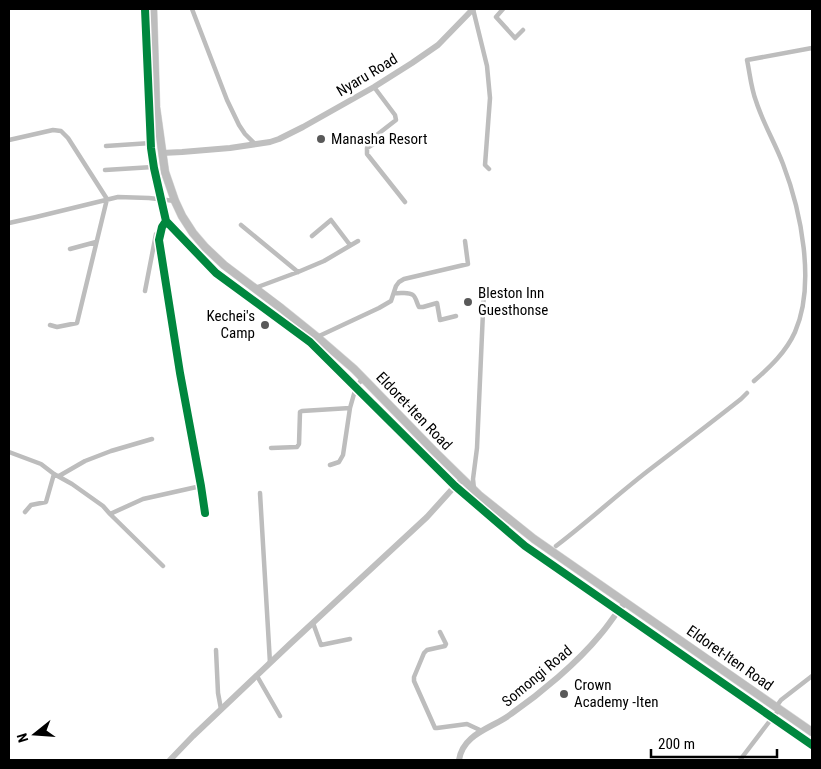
<svg xmlns="http://www.w3.org/2000/svg" width="821" height="769" font-family="'Roboto Condensed',sans-serif">
  <style>
    .lines { fill: none; stroke-linecap: round; stroke-linejoin: round }
    .primary-casing { stroke: #dbdbdb; stroke-width: 9 }
    .street { stroke: #bdbdbd; stroke-width: 4.5 }
    .secondary { stroke: #bfbfbf; stroke-width: 6 }
    .primary { stroke: #bdbdbd; stroke-width: 8 }
    .cycleway-casing { stroke: #fff; stroke-width: 11 }
    .cycleway { stroke: #00873e; stroke-width: 8 }
    .poi-dot { fill: #595959; stroke: #fff; stroke-width: 2 }
    .labels { text-anchor: middle; dominant-baseline: central; stroke-width: 5; stroke-linejoin: round; paint-order: stroke }
    .street-label { font-size: 15px; fill: #000; stroke: #fff }
    .poi-label { font-size: 15px; fill: #000; stroke: #fff; text-anchor: start }
  </style>
  <rect width="100%" height="100%" fill="#fff"/>
  <g class="lines">
    <!-- primary casing -->
    <g class="primary-casing">
      <path id="primary" d="M 153,9 L 156,107 L 165,172 L 175,201 L 182,216 L 193,233 L 205,247 L 224,265 L 281,308 L 317,337 L 354,369 L 433,450 L 479,495 L 534,539 L 812,732"/>
    </g>
    <!-- street -->
    <path class="street" d="M 145,9 L 151,148 L 154,168 L 166,221 L 162,227 L 159,240 L 180,373 L 201,486 L 205,513
      M 192,9 L 227,100 L 239,125 L 245,134 L 255,144
      M 473,9 L 487,66 L 490,98 L 485,165 L 489,169
      M 503,9 L 496,17 L 515,38 L 523,30
      M 374,87 L 395,115 L 396,120 L 378,134 L 379,138 L 375,143 L 367,148 L 367,154 L 405,202
      M 9,140 L 53,130 L 61,131 L 68,138 L 107,199 L 77,323 L 57,327 L 50,325
      M 106,146 L 151,143
      M 105,170 L 153,167
      M 166,221 L 216,273 L 310,342 L 455,486 L 525,546 L 812,745
      M 9,223 L 36,217 L 118,197 L 149,198 L 175,201
      M 241,225 L 298,272
      M 312,236 L 331,220 L 350,245
      M 70,249 L 96,242
      M 255,288 L 298,272 L 324,261 L 358,241
      M 145,291 L 156,234 L 160,232
      M 394,293 C 400,294 408,291 413,295 C 416,297 417,304 419,307 L 423,307 L 437,303 L 440,320 L 456,316
      M 317,337 L 379,308 L 391,301 L 396,286 L 399,282 L 404,279 L 468,264 L 465,241
      M 754,381 C 770,367 786,352 795,332 C 816,284 801,211 783,164 C 775,143 763,123 756,101 C 751,88 750,74 747,60 L 812,48
      M 271,448 L 297,447 L 299,444 L 300,412 L 302,411 L 350,408
      M 9,452 L 41,464 L 54,474 L 72,484 L 103,506 L 110,514 L 143,499 L 201,486
      M 330,465 L 339,462 L 343,455 L 350,408 L 356,387 L 363,378
      M 59,476 L 85,461 L 111,451 L 152,439
      M 474,489 L 473,479 L 477,448 L 484,289
      M 260,493 L 270,663
      M 25,512 L 31,505 L 46,502 L 54,474
      M 110,514 L 163,566
      M 556,546 C 589,521 620,492 653,467 C 683,444 712,422 741,399 L 747,393
      M 313,623 L 321,645 L 350,639
      M 440,632 L 446,644 L 445,646 L 427,650 L 424,653 L 414,677 L 414,681 L 435,728 L 437,728 L 467,724 L 482,731
      M 216,650 L 218,693 L 221,709
      M 257,676 L 280,716
      M 776,707 L 781,700 L 812,676
      M 740,760 L 772,718 L 780,709"/>
    <!-- secondary -->
    <path class="secondary" d="M 162,153 L 182,152 L 230,148 L 270,142 L 279,139 L 303,127 L 374,87 L 412,63 L 438,45 L 473,9
      M 170,760 L 193,736 L 290,644 L 427,517 L 455,486 L 463,479
      M 459,760 C 463,733 493,728 511,714 C 541,693 577,663 600,635 C 610,624 616,612 626,602"/>
    <!-- primary -->
    <use href="#primary" class="primary"/>
    <!-- cycleway casing -->
    <g class="cycleway-casing">
      <path id="cycleway" d="M 145,9 L 151,148 L 154,168 L 166,221 L 162,227 L 159,240 L 180,373 L 201,486 L 205,513
        M 166,221 L 216,273 L 310,342 L 455,486 L 525,546 L 812,745"/>
    </g>
    <!-- cycleway -->
    <use href="#cycleway" class="cycleway"/>
  </g>
  <!-- markers -->
  <g class="poi-dot">
    <circle cx="321" cy="139" r="5"/>
    <circle cx="468" cy="302" r="5"/>
    <circle cx="265" cy="325" r="5"/>
    <circle cx="564" cy="694" r="5"/>
  </g>
  <g class="labels">
    <!-- street labels -->
    <g class="street-label">
      <text transform="translate(367 75) rotate(-31)">Nyaru Road</text>
      <text transform="translate(414 411) rotate(46)">Eldoret-Iten Road</text>
      <text transform="translate(730 658) rotate(35)">Eldoret-Iten Road</text>
      <text transform="translate(537 676) rotate(-40)">Somongi Road</text>
    </g>
    <!-- poi labels -->
    <g class="poi-label">
      <text x="331" y="139">Manasha Resort</text>
      <text x="478" y="293">Bleston Inn<tspan x="478" dy="17">Guesthonse</tspan></text>
      <text x="255" y="316" text-anchor="end">Kechei's<tspan x="255" dy="17">Camp</tspan></text>
      <text x="574" y="685">Crown<tspan x="574" dy="17">Academy -Iten</tspan></text>
    </g>
  </g>
  <!-- border -->
  <rect width="821" height="769" fill="none" stroke="#000000" stroke-width="20"/>
  <!-- north arrow -->
  <g transform="translate(35 734) rotate(253)" stroke="#ffffff" stroke-width="4" paint-order="stroke">
  <path d="M0-4L9 19L0 12L-9 19Z" fill="#000000"/>
  <text y="-8" font-size="14" font-weight="bold" text-anchor="middle" fill="#000000">N</text>
  </g>
  <!-- scale -->
  <path d="M651 749v8h126v-8" fill="none" stroke="#000000" stroke-width="2.5"/>
  <text x="658" y="749" font-size="15" fill="#000000" stroke="#ffffff" stroke-width="4" paint-order="stroke">200 m</text>
</svg>
